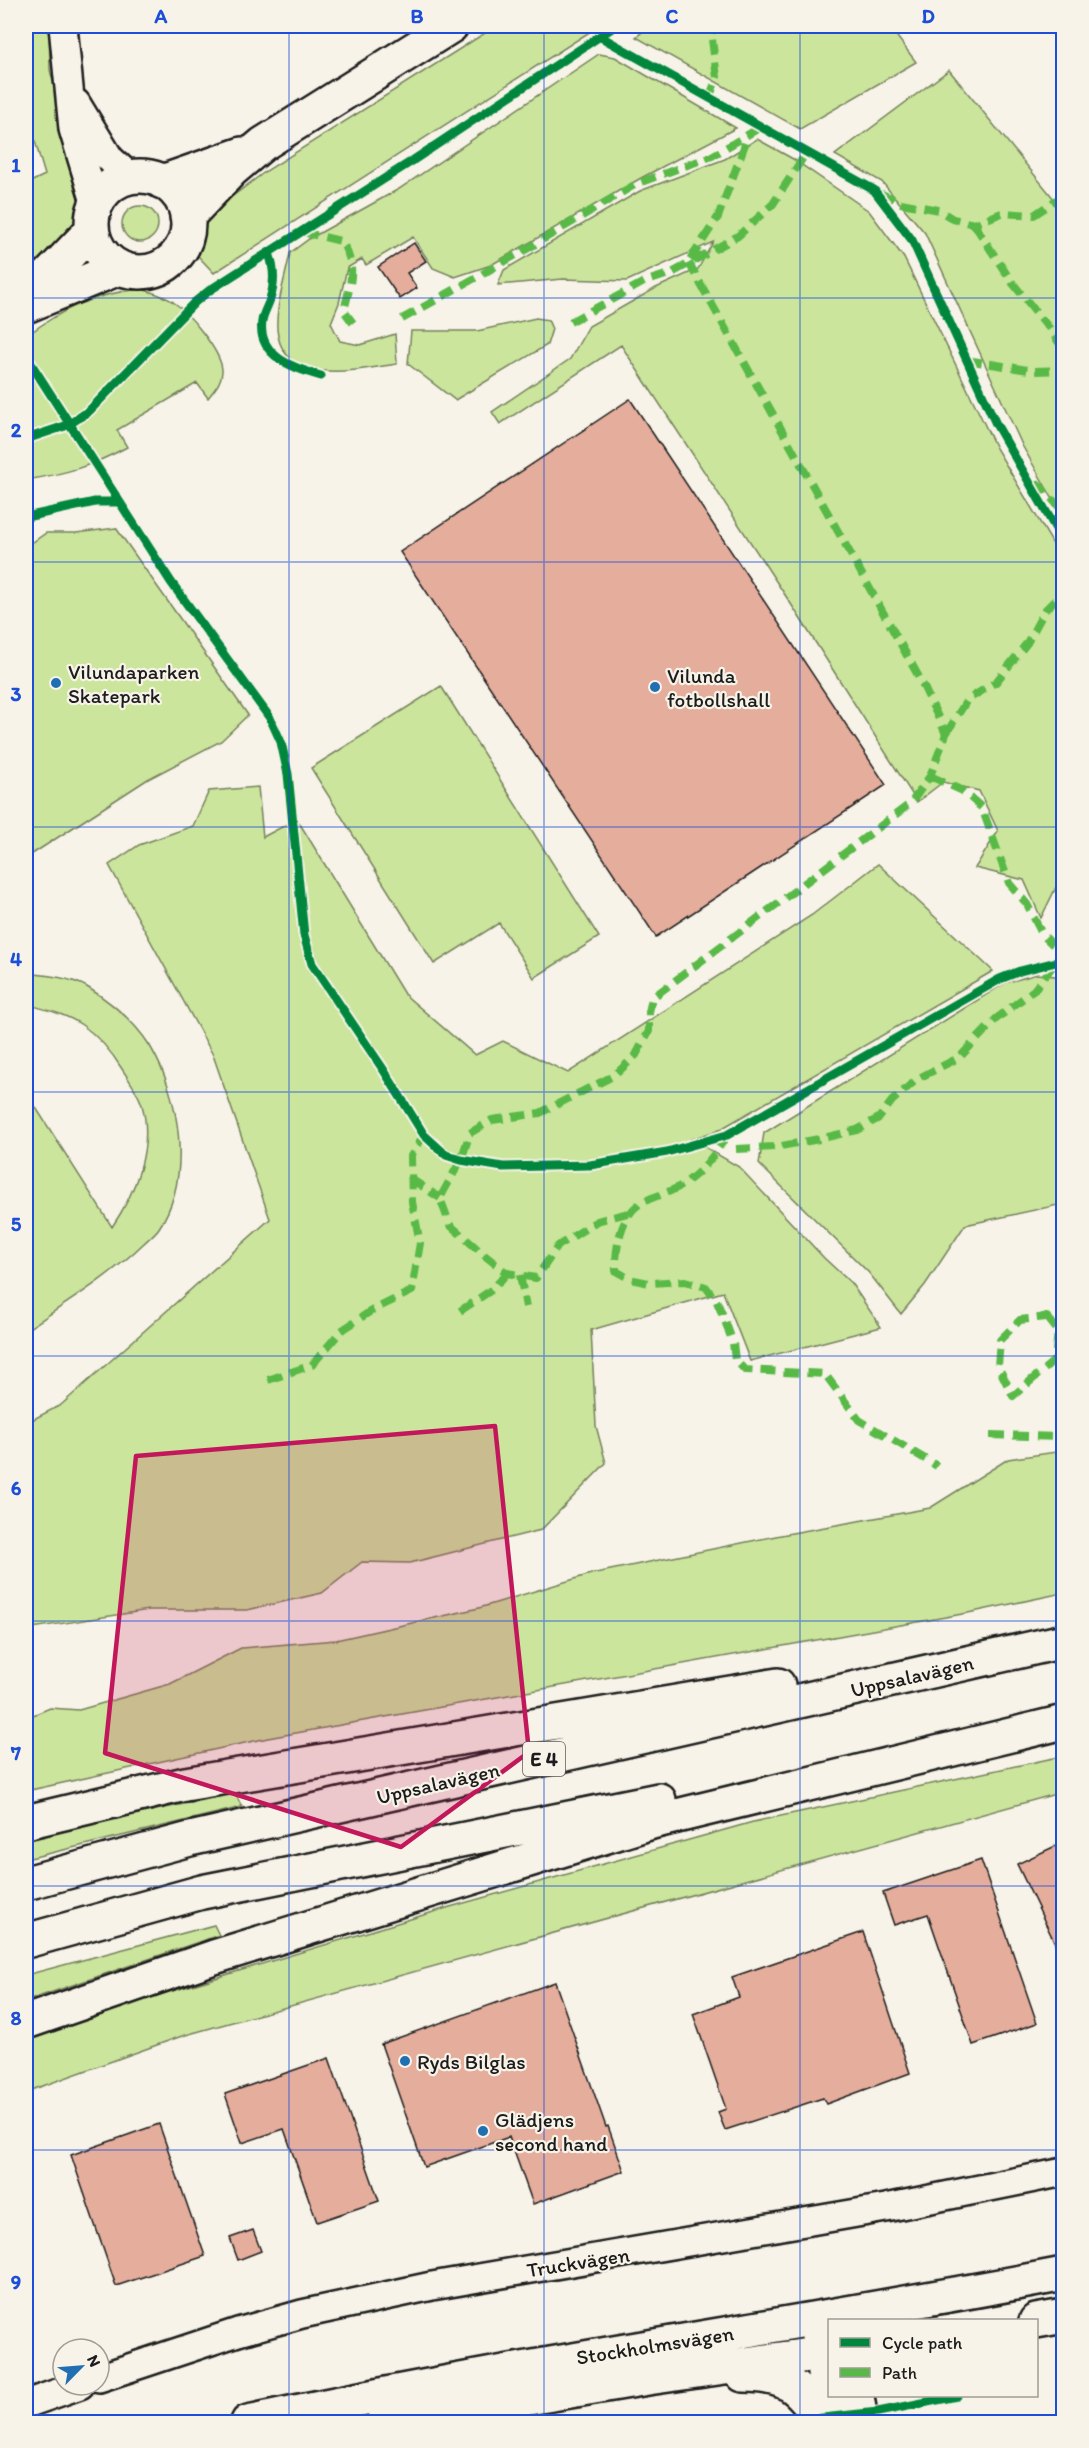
<svg xmlns="http://www.w3.org/2000/svg" width="1089" height="2448" font-family="Itim,sans-serif">
  <style>
    .green { fill: #cbe59c; stroke: #74805c; stroke-width: 1.5 }
    .building { fill: #e5ad9c; stroke: #1c1c1c; stroke-width: 1.5 }
    .lines { fill: none; stroke-linecap: round; stroke-linejoin: round }
    .street-casing { stroke: #1c1c1c; stroke-width: 32 }
    .secondary-casing { stroke: #1c1c1c; stroke-width: 38 }
    .highway-casing { stroke: #1c1c1c; stroke-width: 38 }
    .street { stroke: #f7f3e8; stroke-width: 27 }
    .secondary { stroke: #f7f3e8; stroke-width: 33 }
    .highway { stroke: #f7f3e8; stroke-width: 33 }
    .quiet { stroke: #58b947; stroke-width: 8; stroke-dasharray: 15 8; stroke-linecap: butt }
    .cycleway-casing { stroke: #f7f3e8; stroke-width: 13 }
    .cycleway { stroke: #00873e; stroke-width: 9 }
    .marked { fill: #c2185b; fill-opacity: 0.2; stroke: #c2185b; stroke-width: 4.5; stroke-linejoin: round }
    .grid { fill: none; stroke: #1d4ed8; stroke-width: 1.5; stroke-opacity: 0.55 }
    .poi-dot { fill: #1f6fb2; stroke: #f7f3e8; stroke-width: 2 }
    .labels { text-anchor: middle; dominant-baseline: central; stroke-width: 4.5; stroke-linejoin: round; paint-order: stroke }
    .shield { fill: #f7f3e8; stroke: #5e5c59; stroke-width: 1.5 }
    .shield-label { font-size: 20px; font-weight: bold; fill: #1c1c1c }
    .poi-label { font-size: 21px; fill: #1c1c1c; stroke: #f7f3e8; text-anchor: start }
    .street-label { font-size: 21px; fill: #1c1c1c; stroke: #f7f3e8 }
    .neatline { fill: none; stroke: #1d4ed8; stroke-width: 2 }
    .grid-label { font-size: 20px; text-anchor: middle; font-weight: bold; fill: #1d4ed8 }
  </style>
  <rect width="100%" height="100%" fill="#f7f3e8"/>
  <filter id="ink" filterUnits="userSpaceOnUse"><feTurbulence type="fractalNoise" baseFrequency=".0167" numOctaves="2"/><feDisplacementMap in="SourceGraphic" scale="12" xChannelSelector="R" yChannelSelector="G"/><feConvolveMatrix kernelMatrix="1 2 1 2 8 2 1 2 1" color-interpolation-filters="sRGB"/></filter>
  <g filter="url(#ink)">
    <!-- green -->
    <path class="green" d="M 26,26 L 49,26 L 50,70 L 69,145 L 82,186 L 83,210 L 74,231 L 26,278 L 26,184 L 45,175 L 26,111 Z
      M 496,26 L 599,26 L 214,273 L 198,256 L 198,239 L 209,214 L 266,171 Z
      M 650,26 L 889,26 L 916,62 L 800,129 L 636,37 Z
      M 599,54 L 615,57 L 736,128 L 641,178 L 491,265 L 455,277 L 433,268 L 413,237 L 366,265 L 362,259 L 347,268 L 339,303 L 331,323 L 340,341 L 360,345 L 395,334 L 397,364 C 362,369 288,387 278,336 C 273,313 286,276 290,253 L 309,239 L 399,189 Z
      M 949,70 L 1063,210 L 1063,517 L 1023,447 L 925,233 L 882,182 L 835,155 Z
      M 757,139 L 793,159 L 869,211 L 904,258 L 996,448 L 1063,561 L 1063,873 L 1041,918 L 1024,880 L 975,868 L 998,831 L 979,791 L 943,782 L 917,802 L 791,604 L 621,345 L 500,424 L 492,412 L 570,359 L 589,326 L 656,288 L 698,269 L 713,242 L 627,281 L 563,279 L 498,285 L 504,270 L 640,191 L 725,159 Z
      M122 224a18 18 0 1 1 36 0a18 18 0 1 1-36 0Z
      M 141,289 C 152,292 162,295 172,301 C 188,312 220,350 222,369 C 223,381 214,390 208,398 L 197,383 L 117,430 L 127,447 C 92,466 65,474 26,480 L 26,336 C 64,308 93,294 141,289 Z
      M 536,318 L 548,320 L 552,329 L 547,345 L 455,400 L 408,364 L 411,331 L 477,331 Z
      M 116,528 L 248,715 L 221,741 L 148,779 L 26,858 L 26,547 L 46,533 L 76,533 Z
      M 441,686 L 599,937 L 534,978 L 499,923 L 434,964 L 311,768 Z
      M 258,787 L 263,837 L 297,819 L 404,994 L 475,1055 L 503,1041 L 568,1073 L 812,915 L 878,864 L 993,971 L 719,1130 L 691,1139 L 739,1167 L 824,1258 L 851,1283 L 881,1327 L 750,1361 L 723,1292 L 591,1330 L 596,1426 L 606,1463 L 541,1530 L 410,1563 L 362,1562 L 322,1593 L 247,1610 L 149,1610 L 26,1629 L 26,1423 L 61,1405 L 270,1219 L 213,1055 L 109,865 L 139,845 L 193,826 L 209,791 Z
      M 26,973 C 45,975 70,977 87,987 C 111,1002 135,1022 150,1046 C 180,1096 193,1177 159,1228 C 155,1234 148,1239 143,1244 C 108,1278 66,1303 26,1330 L 26,1092 L 112,1227 C 135,1193 154,1147 142,1105 C 138,1092 129,1080 122,1069 C 111,1051 99,1037 82,1025 C 66,1014 44,1009 26,1004 Z
      M 1037,974 L 1063,977 L 1063,1204 L 965,1225 L 925,1285 L 901,1314 L 869,1273 L 759,1164 L 764,1133 L 1005,983 Z
      M 1063,1451 L 1063,1593 L 968,1613 L 268,1738 L 26,1791 L 26,1718 L 50,1708 L 79,1710 L 170,1684 L 241,1648 L 336,1640 L 479,1608 L 591,1574 L 781,1535 L 930,1508 L 1008,1459 Z
      M 1063,1756 L 1063,1792 L 182,2036 L 26,2092 L 26,2039 L 90,2016 L 450,1907 L 753,1822 Z
      M 235,1793 L 242,1807 L 26,1859 L 26,1838 Z
      M 214,1925 L 219,1935 L 26,2001 L 26,1975 Z"/>
    <!-- building -->
    <path class="building" d="M 414,243 L 426,261 L 407,273 L 417,288 L 400,299 L 378,267 Z
      M 630,399 L 886,785 L 656,937 L 400,552 Z
      M 1064,1842 L 1064,1962 L 1017,1864 Z
      M 981,1860 L 1037,2023 L 973,2045 L 928,1914 L 894,1925 L 883,1893 Z
      M 863,1932 L 910,2073 L 826,2104 L 823,2098 L 725,2130 L 718,2112 L 726,2109 L 693,2014 L 739,1997 L 732,1977 Z
      M 555,1982 L 606,2127 L 608,2126 L 624,2171 L 533,2204 L 509,2137 L 424,2167 L 381,2044 Z
      M 329,2058 L 379,2201 L 317,2222 L 284,2129 L 242,2143 L 225,2094 Z
      M 159,2124 L 205,2256 L 116,2286 L 71,2155 Z
      M 253,2230 L 261,2251 L 238,2260 L 230,2238 Z"/>
    <g class="lines">
      <!-- street casing -->
      <g class="street-casing">
        <path id="street" d="M 63,26 L 73,129 L 96,205
          M 76,103 L 110,159 L 130,177
          M 99,2378 L 238,2332 L 302,2314 L 432,2286 L 886,2208 L 1064,2172
          M 26,2404 L 80,2385"/>
      </g>
      <!-- secondary casing -->
      <g class="secondary-casing">
        <path id="secondary" d="M92 224a48 48 0 1 1 96 0a48 48 0 1 1-96 0Z
          M 162,182 L 242,154
          M 187,217 L 231,171 L 263,144 L 451,26
          M 26,299 L 92,230
          M 26,306 L 119,268
          M 1036,2321 L 1064,2316
          M 817,2330 L 832,2422
          M 743,2375 C 787,2375 799,2386 823,2422
          M 857,2396 L 861,2422
          M 248,2422 C 518,2364 792,2326 1064,2274
          M 383,2422 L 648,2378 L 830,2352"/>
      </g>
      <!-- highway casing -->
      <g class="highway-casing">
        <path id="highway" d="M 26,1822 L 185,1784 L 778,1685
          M 26,1883 L 190,1839 L 1064,1641
          M 26,1941 L 202,1892 L 659,1800
          M 26,2022 L 214,1957 L 652,1822 L 1064,1722"/>
      </g>
      <!-- street -->
      <use href="#street" class="street"/>
      <!-- secondary -->
      <use href="#secondary" class="secondary"/>
      <!-- highway -->
      <use href="#highway" class="highway"/>
      <!-- quiet -->
      <path class="quiet" d="M 709,99 L 717,77 L 711,32 L 716,26
        M 880,193 L 901,203 L 939,210 L 953,219 L 974,224 L 1002,213 L 1034,215 L 1064,195
        M 974,224 L 1011,281 L 1049,328 L 1064,350
        M 302,232 L 341,241 C 358,266 350,284 344,311 L 353,323
        M 690,260 L 718,217 L 748,136
        M 402,319 L 532,246 L 636,184 L 712,156 L 759,128
        M 570,322 L 644,282 L 672,273 L 738,236 L 773,204 L 806,153
        M 967,360 L 1034,371 L 1064,370
        M 26,482 L 26,480
        M 1036,482 L 1064,512
        M 946,734 L 967,700 L 996,682 L 1027,643 L 1045,610 L 1064,591
        M 930,776 L 963,791 L 982,808 L 1009,883 L 1027,904 L 1042,934 L 1053,945
        M 727,1135 C 715,1154 704,1170 685,1183 C 673,1192 657,1195 643,1202 C 621,1213 615,1248 616,1271 L 630,1279 L 649,1283 L 685,1281 L 706,1287 L 717,1302 L 724,1318 L 733,1343 L 735,1360 L 745,1370 L 825,1374 L 859,1420 L 937,1466
        M 736,1149 L 776,1147 L 819,1139 L 857,1130 L 879,1118 L 892,1101 L 917,1079 L 960,1057 L 996,1019 L 1034,990 L 1056,962 L 1064,955
        M 411,1179 L 440,1198
        M 628,1213 L 597,1221 L 558,1246 L 536,1278 L 507,1273 L 483,1254 L 450,1225 L 440,1198 L 461,1160 L 470,1133 L 492,1120 L 540,1113 L 615,1075 L 636,1055 L 649,1031 L 649,1012 L 652,998 L 911,803 L 930,776 L 946,734 L 920,679 L 689,263
        M 520,1275 L 526,1307
        M 460,1311 L 493,1289 L 507,1273
        M 1047,1317 L 1058,1331 L 1055,1360 L 1013,1396 L 998,1366 L 1000,1340 L 1020,1320 Z
        M 268,1380 L 312,1365 L 341,1331 L 371,1311 L 412,1291 L 420,1243 L 412,1202 L 411,1156 L 424,1135
        M 990,1435 L 1064,1437"/>
      <!-- cycleway casing -->
      <g class="cycleway-casing">
        <path id="cycleway" d="M 601,37 L 874,190 L 912,240 L 996,424 L 1064,543
          M 269,253 C 274,267 275,284 270,299 C 268,306 263,313 262,321 C 257,356 293,368 321,376
          M 26,356 L 171,582 L 270,718 L 281,742 L 288,774 L 304,935 L 312,964 L 383,1069 L 424,1135 L 446,1155 L 461,1160 L 503,1167 L 590,1165 L 667,1152 L 727,1135 L 1000,979 L 1020,971 L 1056,962 L 1064,966
          M 26,439 L 68,425 L 89,411 L 195,302 L 210,290 L 409,163 L 615,26
          M 26,517 L 95,502 L 119,502
          M 786,2422 L 878,2412 L 957,2396"/>
      </g>
      <!-- cycleway -->
      <use href="#cycleway" class="cycleway"/>
    </g>
  </g>
  <!-- marked area -->
  <path class="marked" d="M 495,1426 L 529,1752 L 401,1847 L 105,1753 L 136,1456 Z"/>
  <!-- grid -->
  <path class="grid" d="M 289,26 L 289,2422M 544,26 L 544,2422M 800,26 L 800,2422M 26,298 L 1064,298M 26,562 L 1064,562M 26,827 L 1064,827M 26,1092 L 1064,1092M 26,1356 L 1064,1356M 26,1621 L 1064,1621M 26,1886 L 1064,1886M 26,2150 L 1064,2150"/>
  <!-- markers -->
  <g class="poi-dot">
    <circle cx="56" cy="683" r="6"/>
    <circle cx="655" cy="687" r="6"/>
    <circle cx="405" cy="2061" r="6"/>
    <circle cx="483" cy="2131" r="6"/>
  </g>
  <g class="labels">
    <!-- shield labels -->
    <rect class="shield" x="523" y="1742" width="42" height="34" rx="4.5"/>
    <g class="shield-label">
      <text x="544" y="1759">E 4</text>
    </g>
    <!-- poi labels -->
    <g class="poi-label">
      <text x="68" y="671">Vilundaparken<tspan x="68" dy="24">Skatepark</tspan></text>
      <text x="667" y="675">Vilunda<tspan x="667" dy="24">fotbollshall</tspan></text>
      <text x="417" y="2061">Ryds Bilglas</text>
      <text x="495" y="2119">Glädjens<tspan x="495" dy="24">second hand</tspan></text>
    </g>
    <!-- street labels -->
    <g class="street-label">
      <text transform="translate(912 1676) rotate(-13)">Uppsalavägen</text>
      <text transform="translate(438 1783) rotate(-13)">Uppsalavägen</text>
      <text transform="translate(578 2262) rotate(-9)">Truckvägen</text>
      <text transform="translate(655 2345) rotate(-9)">Stockholmsvägen</text>
    </g>
  </g>
  <!-- margin -->
  <rect width="1089" height="2448" fill="none" stroke="#f7f3e8" stroke-width="66"/>
  <!-- legend -->
  <rect x="828" y="2319" width="210" height="78" fill="#f7f3e8" stroke="#9f9d96" stroke-width="1.5"/>
  <rect x="840" y="2338" width="30" height="9" fill="#00873e" stroke="#9f9d96" stroke-width="1.5"/>
  <text x="882" y="2349" font-size="18" fill="#1c1c1c">Cycle path</text>
  <rect x="840" y="2368" width="30" height="9" fill="#58b947" stroke="#9f9d96" stroke-width="1.5"/>
  <text x="882" y="2379" font-size="18" fill="#1c1c1c">Path</text>
  <!-- north arrow -->
  <g transform="translate(81 2367) rotate(65)"><circle r="28" fill="#f7f3e8" stroke="#9f9d96" stroke-width="1.5"/>
  <path d="M0-4.5L10 22L0 15L-10 22Z" fill="#1f6fb2"/>
  <text y="-9" font-size="16" font-weight="bold" text-anchor="middle" fill="#1c1c1c">N</text>
  </g>
  <rect x="33" y="33" width="1023" height="2382" class="neatline"/>
  <g class="grid-label">
    <text x="161" y="23">A</text>
    <text x="417" y="23">B</text>
    <text x="672" y="23">C</text>
    <text x="928" y="23">D</text>
    <text x="16" y="172">1</text>
    <text x="16" y="437">2</text>
    <text x="16" y="701">3</text>
    <text x="16" y="966">4</text>
    <text x="16" y="1231">5</text>
    <text x="16" y="1495">6</text>
    <text x="16" y="1760">7</text>
    <text x="16" y="2025">8</text>
    <text x="16" y="2289">9</text>
  </g>
</svg>
